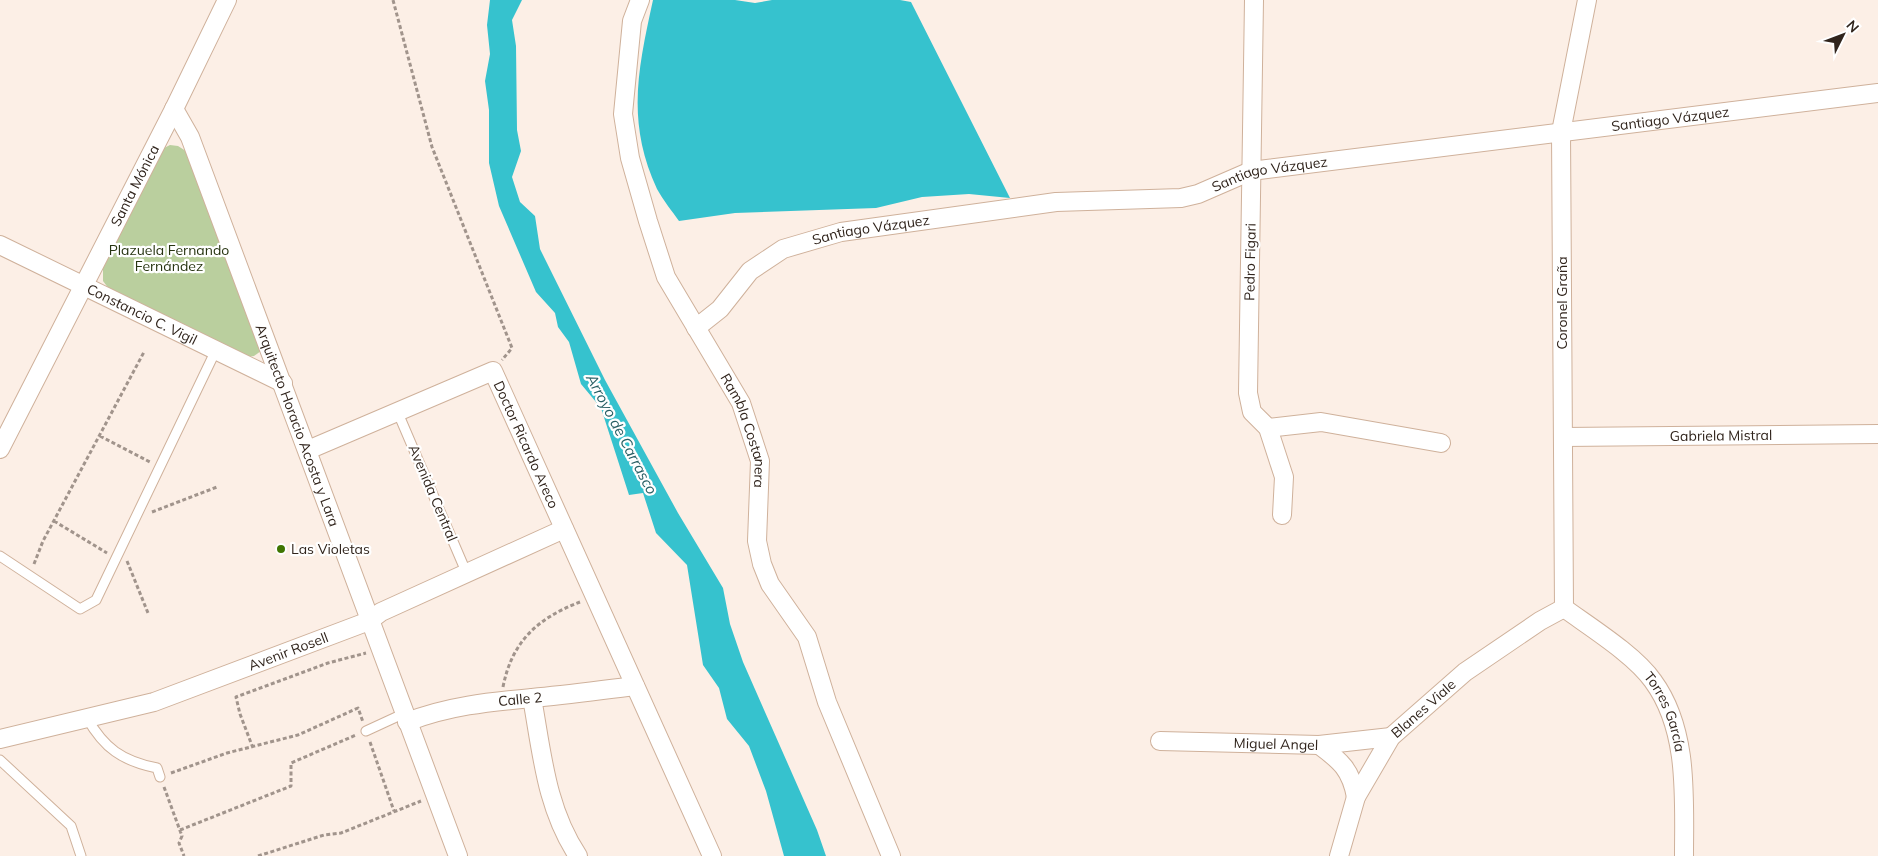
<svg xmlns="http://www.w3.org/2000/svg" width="1878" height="856" font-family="Mulish,sans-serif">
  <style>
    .green { fill: #bacf9e }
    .water { fill: #36c2ce }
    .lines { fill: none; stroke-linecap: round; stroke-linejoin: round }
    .service-casing { stroke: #cfb19b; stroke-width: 11 }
    .minor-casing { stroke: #cfb19b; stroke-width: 20 }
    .path { stroke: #a1948c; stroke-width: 3; stroke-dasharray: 4 2.5; stroke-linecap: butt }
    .service { stroke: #fff; stroke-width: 9 }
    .minor { stroke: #fff; stroke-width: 18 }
    .poi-dot { fill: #3f7501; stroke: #fff; stroke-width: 2 }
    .labels { text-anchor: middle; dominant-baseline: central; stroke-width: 4.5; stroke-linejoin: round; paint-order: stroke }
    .street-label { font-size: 14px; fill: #30241c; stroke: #fff }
    .park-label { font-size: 14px; fill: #273411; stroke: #fff }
    .poi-label { font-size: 14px; fill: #30241c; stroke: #fff; text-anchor: start }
    .water-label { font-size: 15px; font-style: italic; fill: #285f64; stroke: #fff }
  </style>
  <rect width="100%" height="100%" fill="#fcefe6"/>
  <!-- green -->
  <path class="green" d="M 170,145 L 178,146 L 189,153 L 261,351 L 254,356 L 247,357 L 109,289 L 103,281 L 103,266 L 164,148 Z"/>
  <!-- water -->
  <path class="water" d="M 490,0 L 522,0 L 512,20 L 516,46 L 517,130 L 521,151 L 512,177 L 520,202 L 535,216 L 540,249 L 605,380 L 678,513 L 723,588 L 730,624 L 743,662 L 817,830 L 826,856 L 784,856 L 766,791 L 749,746 L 727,719 L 719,688 L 703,665 L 687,565 L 656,533 L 643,493 L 629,495 L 601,408 L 581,384 L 569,342 L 558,327 L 555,313 L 536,292 L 499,206 L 489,163 L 489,110 L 485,81 L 490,54 L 487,25 Z
    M 653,0 L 735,0 L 755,3 L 772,0 L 900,0 L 911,2 L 1010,198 L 969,194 L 922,197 L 876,208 L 735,213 L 679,221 C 672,211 663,200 657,189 C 626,122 638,69 653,0 Z"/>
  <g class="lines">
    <!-- service casing -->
    <g class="service-casing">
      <path id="service" d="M 398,413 L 467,574
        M 0,556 L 80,609 L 96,600 L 216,350
        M 87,718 C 104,748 122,761 157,768 L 160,777
        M 366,731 L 405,713
        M 0,760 L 71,826 L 81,856"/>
    </g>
    <!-- minor casing -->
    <g class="minor-casing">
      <g id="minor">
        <path id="s1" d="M 640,0 L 632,21 L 623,114 L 630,158 L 648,221 L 666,277 L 741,403 L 760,461 L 757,541 L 762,564 L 770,584 L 807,637 L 827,702 L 891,856"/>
        <path d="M 1254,0 L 1248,393 L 1252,412 L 1268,428 L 1284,477 L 1282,515"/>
        <path id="s2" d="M 174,109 L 190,137 L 458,856"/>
        <path id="s3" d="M 0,245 L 283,383"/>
        <path id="s4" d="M 696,328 L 720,309 L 750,271 L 783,249 L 841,232 L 1056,202 L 1181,198 L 1198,194 L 1251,171 L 1878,93"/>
        <path d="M 1268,428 L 1321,422 L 1441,443"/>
        <path id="s5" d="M 1563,437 L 1878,434"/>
        <path id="s6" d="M 0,449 L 174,109 L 227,0"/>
        <path id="s7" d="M 308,450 L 493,371 L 712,856"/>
        <path d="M 1564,608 L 1561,132 L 1587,0"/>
        <path id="s8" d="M 1564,608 C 1590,627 1635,655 1653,681 C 1689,730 1684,798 1684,856"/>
        <path d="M 532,698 C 542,753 546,808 578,856"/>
        <path id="s9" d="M 407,722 C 448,706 488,702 532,698 C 566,695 601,690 635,686"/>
        <path id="s10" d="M 0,739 L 154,702 L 369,621 L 381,612 L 564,529"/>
        <path id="s11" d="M 1160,741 L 1319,745 L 1391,737"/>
        <path d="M 1319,745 C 1341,761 1351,770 1356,797"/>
        <path id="s12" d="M 1339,856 L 1356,797 L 1391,737 L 1465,672 L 1540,621 L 1564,608"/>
      </g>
    </g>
    <!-- path -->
    <path class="path" d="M 393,0 L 432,147 L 512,348 L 502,360
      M 100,436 L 150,462
      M 152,512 L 217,487
      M 54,521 L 107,553
      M 127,561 L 148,613
      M 34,564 L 43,541 L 144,352
      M 503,687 C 512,641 538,618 580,602
      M 370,742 L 394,811
      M 253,748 L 240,714 L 236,697 L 328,663 L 366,653
      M 171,773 L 227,753 L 298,735 L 358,708 L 363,722
      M 164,787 L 182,836 L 179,843 L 184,856
      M 180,830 L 291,786 L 291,763 L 356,735
      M 258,856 L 324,835 L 341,833 L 421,801"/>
    <!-- service -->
    <use href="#service" class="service"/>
    <!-- minor -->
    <use href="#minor" class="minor"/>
  </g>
  <!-- markers -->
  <circle class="poi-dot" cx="281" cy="549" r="5"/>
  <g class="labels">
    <!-- street labels -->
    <g class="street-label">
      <text stroke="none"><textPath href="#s4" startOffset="1019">Santiago Vázquez</textPath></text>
      <text stroke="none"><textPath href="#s4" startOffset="614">Santiago Vázquez</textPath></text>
      <text stroke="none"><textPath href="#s6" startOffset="296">Santa Mónica</textPath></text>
      <text stroke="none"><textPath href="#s4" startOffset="209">Santiago Vázquez</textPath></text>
      <text transform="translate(1250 262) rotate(-89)">Pedro Figari</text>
      <text transform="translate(1562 303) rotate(-90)">Coronel Graña</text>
      <text stroke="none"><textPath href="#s3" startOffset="158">Constancio C. Vigil</textPath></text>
      <text stroke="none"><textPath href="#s2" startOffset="340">Arquitecto Horacio Acosta y Lara</textPath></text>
      <text stroke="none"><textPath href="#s1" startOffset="459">Rambla Costanera</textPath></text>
      <text stroke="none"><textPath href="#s5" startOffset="158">Gabriela Mistral</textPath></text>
      <text stroke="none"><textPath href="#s7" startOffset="282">Doctor Ricardo Areco</textPath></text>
      <text transform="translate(433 493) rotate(67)">Avenida Central</text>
      <text stroke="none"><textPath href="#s10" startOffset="302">Avenir Rosell</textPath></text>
      <text stroke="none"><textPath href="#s9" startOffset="116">Calle 2</textPath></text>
      <text stroke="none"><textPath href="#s12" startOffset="174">Blanes Viale</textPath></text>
      <text stroke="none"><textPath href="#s8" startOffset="149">Torres García</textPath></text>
      <text stroke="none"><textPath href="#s11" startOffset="116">Miguel Angel</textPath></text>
    </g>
    <!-- park labels -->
    <g class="park-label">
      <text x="169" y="250">Plazuela Fernando<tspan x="169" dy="16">Fernández</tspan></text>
    </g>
    <!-- poi labels -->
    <g class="poi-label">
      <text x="291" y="549">Las Violetas</text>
    </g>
    <!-- water labels -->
    <g class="water-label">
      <text transform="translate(622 434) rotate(62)">Arroyo de Carrasco</text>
    </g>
  </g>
  <!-- north arrow -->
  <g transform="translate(1843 35) rotate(48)" stroke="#ffffff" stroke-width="4" paint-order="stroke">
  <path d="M0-4L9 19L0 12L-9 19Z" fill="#30241c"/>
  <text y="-8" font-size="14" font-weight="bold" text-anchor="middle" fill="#30241c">N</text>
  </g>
</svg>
